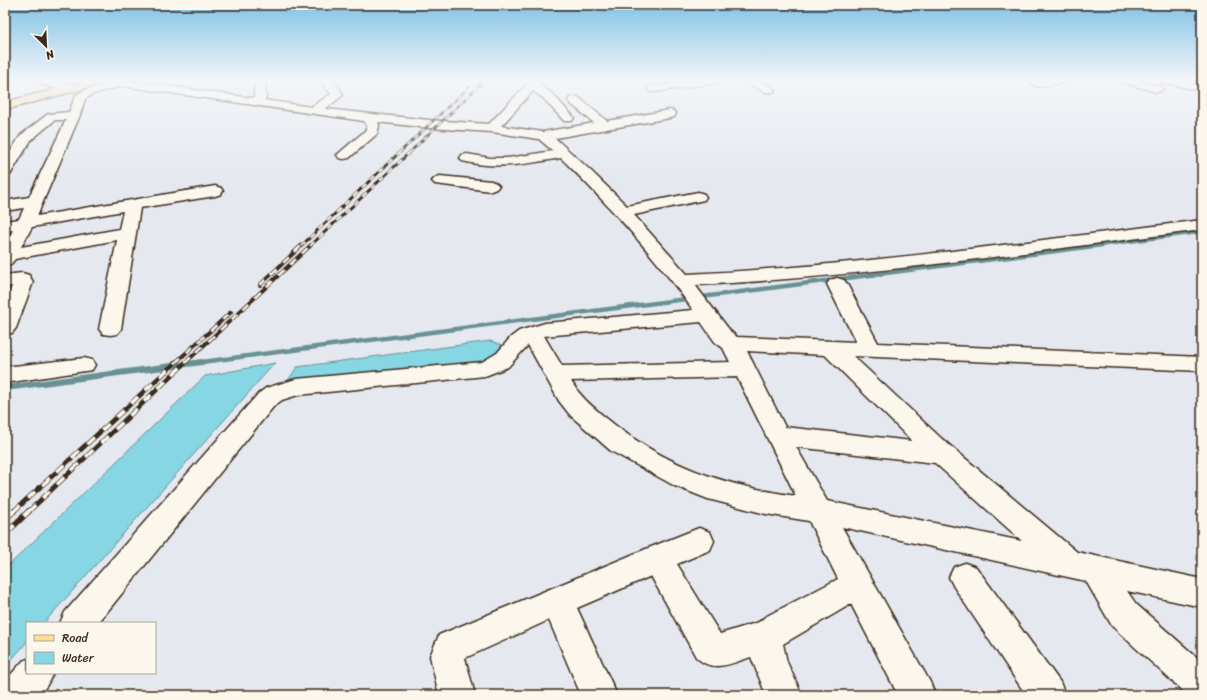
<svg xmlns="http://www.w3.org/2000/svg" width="1207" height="700" font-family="Sriracha,sans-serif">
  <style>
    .water { fill: #87d6e3; stroke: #699194 }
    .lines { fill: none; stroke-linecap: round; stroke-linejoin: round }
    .stream-far2 { stroke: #699194; stroke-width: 3.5 }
    .stream-far1 { stroke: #699194; stroke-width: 4.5 }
    .stream { stroke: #699194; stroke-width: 6 }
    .minor-casing { stroke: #3b2a1e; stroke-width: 3 }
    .major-casing { stroke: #3b2a1e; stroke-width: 3 }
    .minor { fill: #fbf7ec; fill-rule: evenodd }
    .major { fill: #fedd96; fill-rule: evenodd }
    .rail-far4-casing { stroke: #3b2a1e; stroke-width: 2.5 }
    .rail-far3-casing { stroke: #3b2a1e; stroke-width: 3 }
    .rail-far2-casing { stroke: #3b2a1e; stroke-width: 4 }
    .rail-far1-casing { stroke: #3b2a1e; stroke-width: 5 }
    .rail-casing { stroke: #3b2a1e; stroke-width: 6 }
    .rail-far4 { stroke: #fbf7ec; stroke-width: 1.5; stroke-dasharray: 5; stroke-linecap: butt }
    .rail-far3 { stroke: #fbf7ec; stroke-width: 2; stroke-dasharray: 6; stroke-linecap: butt }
    .rail-far2 { stroke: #fbf7ec; stroke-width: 2.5; stroke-dasharray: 8; stroke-linecap: butt }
    .rail-far1 { stroke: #fbf7ec; stroke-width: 3.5; stroke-dasharray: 10; stroke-linecap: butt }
    .rail { stroke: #fbf7ec; stroke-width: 4.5; stroke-dasharray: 13; stroke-linecap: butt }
  </style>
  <rect width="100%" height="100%" fill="#e5e9ef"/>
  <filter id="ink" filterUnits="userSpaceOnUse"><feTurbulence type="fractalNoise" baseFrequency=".025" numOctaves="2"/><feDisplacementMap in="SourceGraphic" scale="8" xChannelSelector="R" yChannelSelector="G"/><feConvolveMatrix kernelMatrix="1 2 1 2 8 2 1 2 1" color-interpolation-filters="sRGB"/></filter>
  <g filter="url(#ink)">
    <!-- water -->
    <path class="water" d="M 490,341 L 505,346 L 480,364 L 287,382 L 297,367 Z
      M 275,363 L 44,623 L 27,623 L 27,642 L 5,667 L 5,569 L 205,376 Z"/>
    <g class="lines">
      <!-- stream-far2 -->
      <path class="stream-far2" d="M 1094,246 L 1202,232"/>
      <!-- stream-far1 -->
      <path class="stream-far1" d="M 194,363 L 1102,245"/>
      <!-- stream -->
      <path class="stream" d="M 5,388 L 202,362"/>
      <!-- minor casing -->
      <g class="minor-casing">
        <path id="minor" d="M 36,80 C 50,79 64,82 77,86 L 79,88 L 77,90 C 64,94 50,87 38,82 Z
          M 98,80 L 125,80 L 252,98 L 254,97 L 255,80 L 265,80 L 266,98 L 264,100 L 311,107 L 331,94 L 320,80 L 331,80 L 340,89 L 343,95 L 325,109 L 429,120 L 489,124 L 531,80 L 542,80 L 539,85 C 553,91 561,105 572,115 L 574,118 L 572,121 L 564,121 L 543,98 L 533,91 L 501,126 L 543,132 L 594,123 L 570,103 L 568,100 L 570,97 L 578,97 L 607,121 L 670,110 L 674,111 L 676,114 L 674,117 L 670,118 L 555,138 L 591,171 L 627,206 L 698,192 L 704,194 L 706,197 L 704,200 L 634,215 L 687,274 C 859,266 1031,241 1202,220 L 1202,230 C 1034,251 865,277 695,285 L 731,332 L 737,337 L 856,342 L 827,284 L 830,280 L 837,278 L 844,280 L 847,284 L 878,343 L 1202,357 L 1202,371 L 853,356 L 942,439 L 1077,552 L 1202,579 L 1202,607 L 1127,591 L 1136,604 L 1202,662 L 1202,695 L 1187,695 L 1112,626 L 1086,581 L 842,527 L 930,682 L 935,695 L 898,695 L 851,604 L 783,644 L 787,662 L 802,695 L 766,695 L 751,657 C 731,663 713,674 696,657 L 651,576 L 577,608 L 617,695 L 581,695 L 549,620 L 465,658 L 475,695 L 439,695 L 430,656 L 439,635 L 646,549 L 699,528 L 710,532 L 714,541 L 710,550 L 677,564 L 720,634 L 759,622 L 765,617 L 838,579 L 809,521 L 766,514 L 708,499 L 675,486 L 611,451 L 570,415 L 559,401 L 528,345 L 508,367 L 485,376 L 298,395 L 282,400 L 274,406 L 98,623 L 60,623 L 65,612 L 258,394 L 266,388 L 296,379 L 482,362 L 497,353 L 511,337 L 519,331 L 545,323 L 693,310 C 654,255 609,205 561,158 C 525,164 498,170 462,161 L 460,158 L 462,155 L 467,154 L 490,158 L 508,158 L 553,151 L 539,139 L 492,132 L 429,128 L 378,122 L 379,126 L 377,134 L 349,158 L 344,159 L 339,158 L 337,155 L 366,130 L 367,126 L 364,121 L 122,86 L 93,94 L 85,99 L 80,115 L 37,216 L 215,186 L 221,188 L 223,191 L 221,194 L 215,196 L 140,208 L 121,329 L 117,334 L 110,335 L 103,334 L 99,329 L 117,240 L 15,259 L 11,264 L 5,266 L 5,244 L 13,230 L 5,231 L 5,221 L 19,219 L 24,208 L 5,211 L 5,201 L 29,197 L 66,120 L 55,120 L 31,140 L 10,175 L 5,176 L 5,160 L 21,135 L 48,114 L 69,112 L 76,95 L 85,90 L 106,84 L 99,82 ZM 123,211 L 119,229 L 21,247 L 32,227 ZM 701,322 L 715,342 L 723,348 L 730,362 L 562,366 L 544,336 ZM 747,351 L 825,355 L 912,441 L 785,427 ZM 737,377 L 796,496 C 723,485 664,466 606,418 C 593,407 580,397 571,381 ZM 796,447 L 935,463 L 1022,541 L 827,501 Z
          M 694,80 L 722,80 L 716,83 L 653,92 L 649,91 L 647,89 L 649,87 L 653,86 Z
          M 742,80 L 757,80 L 773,88 L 775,90 L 773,92 L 765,92 L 744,82 Z
          M 1043,80 L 1069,80 L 1063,83 L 1038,87 L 1032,84 L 1034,82 Z
          M 1119,80 L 1137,80 L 1161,87 L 1163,89 L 1161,91 L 1157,92 L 1121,82 Z
          M 1159,80 L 1180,80 L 1202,85 L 1202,91 L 1161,82 Z
          M 440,176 L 491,181 L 496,183 L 499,186 L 496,189 L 491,191 L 435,184 L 432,181 L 435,178 Z
          M 22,273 L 29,275 L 33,282 L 16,328 L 12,333 L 5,334 L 5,302 L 12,286 L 5,287 L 5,275 Z
          M 84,358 L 92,360 L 95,365 L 92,370 L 5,383 L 5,367 Z
          M 965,563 L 976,567 L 1060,682 L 1065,695 L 1026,695 L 954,587 L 949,577 L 954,567 Z
          M 27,659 L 27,673 L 53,673 L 47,685 L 40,695 L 5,695 L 5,681 L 23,661 Z"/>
      </g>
      <!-- major casing -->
      <g class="major-casing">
        <path id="major" d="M 92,80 L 110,80 L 108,82 L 5,110 L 5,102 Z"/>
      </g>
      <!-- minor -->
      <use href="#minor" class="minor"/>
      <!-- major -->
      <use href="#major" class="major"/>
      <!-- rail-far4 casing -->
      <g class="rail-far4-casing">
        <path id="rail-far4" d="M 399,153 L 469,87
          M 409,153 L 485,80"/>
      </g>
      <!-- rail-far3 casing -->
      <g class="rail-far3-casing">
        <path id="rail-far3" d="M 301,246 L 400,152
          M 310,246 L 410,152"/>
      </g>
      <!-- rail-far2 casing -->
      <g class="rail-far2-casing">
        <path id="rail-far2" d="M 260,285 L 302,245
          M 175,363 L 231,312
          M 185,363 L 311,245"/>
      </g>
      <!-- rail-far1 casing -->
      <g class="rail-far1-casing">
        <path id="rail-far1" d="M 13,512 L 176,362
          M 28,512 L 186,362"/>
      </g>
      <!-- rail casing -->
      <g class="rail-casing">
        <path id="rail" d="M 5,519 L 14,511
          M 5,534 L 29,511"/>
      </g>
      <!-- rail-far4 -->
      <use href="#rail-far4" class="rail-far4"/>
      <!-- rail-far3 -->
      <use href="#rail-far3" class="rail-far3"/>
      <!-- rail-far2 -->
      <use href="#rail-far2" class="rail-far2"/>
      <!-- rail-far1 -->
      <use href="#rail-far1" class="rail-far1"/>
      <!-- rail -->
      <use href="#rail" class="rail"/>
    </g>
  </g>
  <!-- sky -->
  <linearGradient id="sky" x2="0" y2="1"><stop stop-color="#81c2e6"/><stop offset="0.45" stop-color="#f3f5f8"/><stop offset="1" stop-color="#f3f5f8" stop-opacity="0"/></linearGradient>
  <rect width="1207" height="178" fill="url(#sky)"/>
  <!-- margin -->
  <rect width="1207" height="700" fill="none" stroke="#fbf7ec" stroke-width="20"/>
  <rect x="10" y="10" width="1187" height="680" fill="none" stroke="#3b2a1e" stroke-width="1.5" filter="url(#ink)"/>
  <!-- legend -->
  <rect x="26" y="622" width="130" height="52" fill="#fbf7ec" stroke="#aea59a"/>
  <rect x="34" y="635" width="20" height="6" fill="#fedd96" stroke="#aea59a"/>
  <text x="62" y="642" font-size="12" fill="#3b2a1e">Road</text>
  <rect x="34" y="652" width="20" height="12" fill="#87d6e3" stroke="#aea59a"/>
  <text x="62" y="662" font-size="12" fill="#3b2a1e">Water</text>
  <!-- north arrow -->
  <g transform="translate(46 46) rotate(156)" stroke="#fbf7ec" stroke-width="3" paint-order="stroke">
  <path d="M0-3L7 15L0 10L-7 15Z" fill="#3b2a1e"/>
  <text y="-6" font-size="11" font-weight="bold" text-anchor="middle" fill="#3b2a1e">N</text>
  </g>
</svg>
